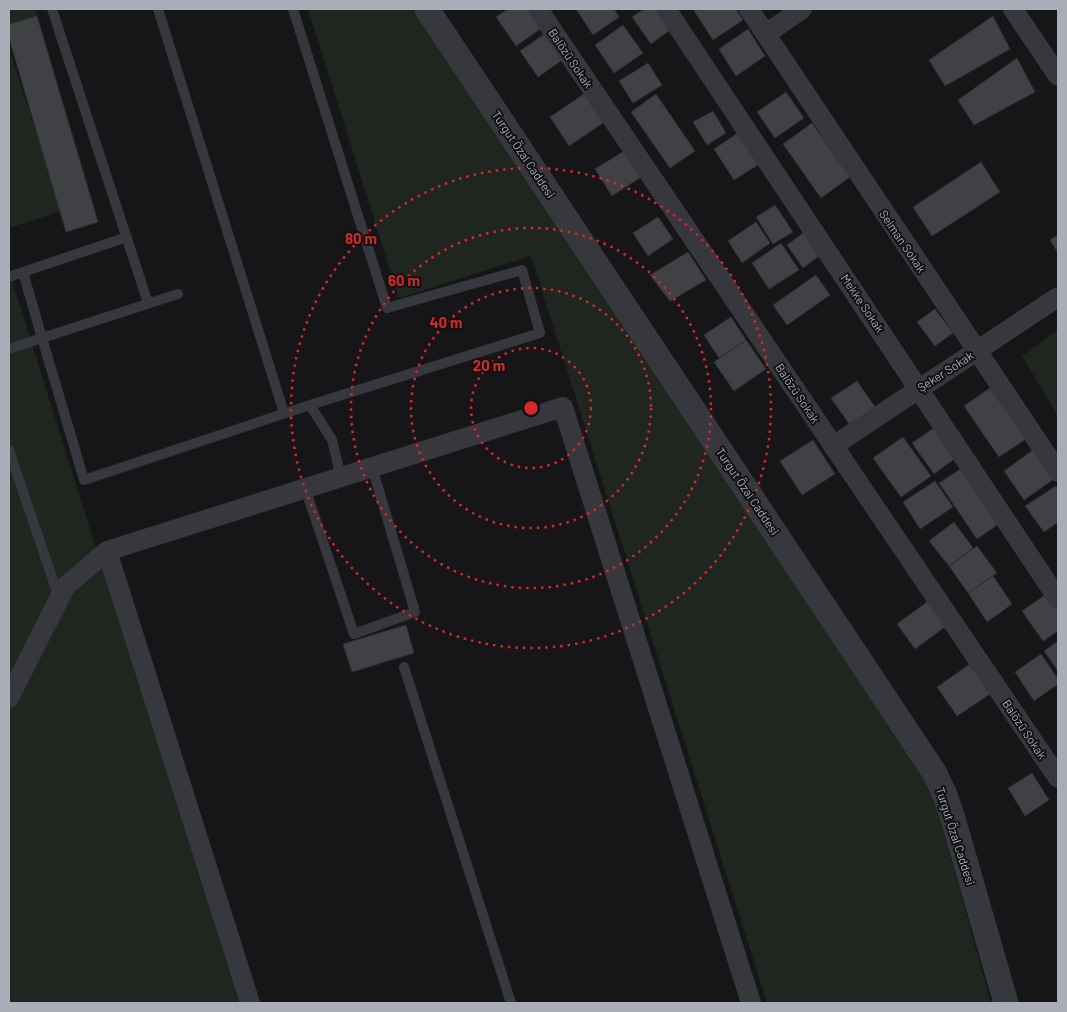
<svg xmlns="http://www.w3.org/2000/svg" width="1067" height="1012" font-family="Barlow,sans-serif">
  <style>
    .green { fill: #1e261f }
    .building { fill: #404145; stroke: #303034 }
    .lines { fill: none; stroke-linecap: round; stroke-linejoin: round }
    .service { stroke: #37383d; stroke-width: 10 }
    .minor { stroke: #37383d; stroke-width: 20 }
    .tertiary { stroke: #37383d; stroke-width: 25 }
    .ring { fill: none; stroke: #d62828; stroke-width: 2.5; stroke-dasharray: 2.5 5 }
    .labels { text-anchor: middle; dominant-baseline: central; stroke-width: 4; stroke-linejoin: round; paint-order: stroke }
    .street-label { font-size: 12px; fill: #a8adb8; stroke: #111113 }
    .centre { fill: #d62828; stroke: #111113; stroke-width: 2.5 }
    .ring-label { font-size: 15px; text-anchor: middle; font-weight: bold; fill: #d62828; stroke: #111113; stroke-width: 4; stroke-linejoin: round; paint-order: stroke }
  </style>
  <rect width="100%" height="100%" fill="#161618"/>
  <!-- green -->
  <path class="green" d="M 9,9 L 35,9 L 37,16 L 9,24 Z
    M 308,9 L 413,9 L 726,481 L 931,786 L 991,1003 L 767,1003 L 531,256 L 399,298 Z
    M 9,47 L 61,211 L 9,228 Z
    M 9,271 L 239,1003 L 9,1003 Z
    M 1058,330 L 1058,416 L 1022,356 Z"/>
  <!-- building -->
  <path class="building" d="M 508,9 L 535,9 L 546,25 L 516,46 L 496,17 Z
    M 576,9 L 614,9 L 619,17 L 593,35 Z
    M 644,9 L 662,9 L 674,27 L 651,44 L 632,17 Z
    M 693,9 L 736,9 L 743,20 L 713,40 Z
    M 37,16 L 98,222 L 66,232 L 9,38 L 9,24 Z
    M 993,16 L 1010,49 L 945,86 L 929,60 Z
    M 623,25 L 643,53 L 614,73 L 595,45 Z
    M 748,29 L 765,56 L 736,76 L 719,49 Z
    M 550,30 L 568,56 L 538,77 L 520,51 Z
    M 1017,58 L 1035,92 L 974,125 L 958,100 Z
    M 648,63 L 662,85 L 633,103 L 619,81 Z
    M 786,92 L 804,118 L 775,138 L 757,112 Z
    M 584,94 L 603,123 L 569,146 L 550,117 Z
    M 656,94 L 695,151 L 670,168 L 631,112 Z
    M 713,111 L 726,133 L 707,145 L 693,122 Z
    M 812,123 L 850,177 L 821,198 L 783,144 Z
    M 744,129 L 764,161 L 734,180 L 714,149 Z
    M 624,151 L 641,177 L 612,196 L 595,169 Z
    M 981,162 L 1000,192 L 932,236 L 913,207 Z
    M 775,205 L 793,232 L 773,244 L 756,217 Z
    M 658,217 L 673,239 L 648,256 L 633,233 Z
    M 756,222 L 770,243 L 742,263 L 728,241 Z
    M 806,231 L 822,254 L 803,268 L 787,245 Z
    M 1058,235 L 1058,253 L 1050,240 Z
    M 781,243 L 799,270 L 769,289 L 752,263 Z
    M 688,252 L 706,280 L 670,301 L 650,275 Z
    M 816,275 L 830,295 L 787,325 L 773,305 Z
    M 935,309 L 953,333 L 935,346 L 917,322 Z
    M 731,317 L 746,340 L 719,358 L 704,335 Z
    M 746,340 L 766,369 L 734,391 L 714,362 Z
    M 857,381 L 877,410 L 852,428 L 831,398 Z
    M 990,388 L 1026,439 L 999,457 L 964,406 Z
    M 937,426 L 958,456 L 934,474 L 912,443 Z
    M 903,437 L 931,476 L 901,497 L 873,458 Z
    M 813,440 L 835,474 L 802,495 L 780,461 Z
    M 1033,450 L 1054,479 L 1024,500 L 1004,471 Z
    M 962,468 L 1000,523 L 977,539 L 939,483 Z
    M 935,481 L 953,507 L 920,529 L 903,502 Z
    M 1056,486 L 1058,489 L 1058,522 L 1044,532 L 1025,506 Z
    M 954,522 L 973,548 L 949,566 L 929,541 Z
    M 977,546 L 997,573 L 968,593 L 949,566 Z
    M 993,576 L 1012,604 L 987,622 L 968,593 Z
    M 1051,591 L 1058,601 L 1058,631 L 1043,641 L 1022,611 Z
    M 931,599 L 949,624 L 915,649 L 897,624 Z
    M 406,625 L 414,653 L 352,672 L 343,644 Z
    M 1058,641 L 1058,671 L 1044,651 Z
    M 1041,654 L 1058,679 L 1058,684 L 1034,701 L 1015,672 Z
    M 970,664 L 990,694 L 957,716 L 937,687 Z
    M 1032,773 L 1049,800 L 1025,816 L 1008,788 Z"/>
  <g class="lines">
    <!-- service -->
    <path class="service" d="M 52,9 L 148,303
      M 158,9 L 284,413
      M 293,9 L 387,308 L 522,270 L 540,333 L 310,405 L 332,440 L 341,477
      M 9,277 L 23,272
      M 178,294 L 42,338 L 84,480 L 310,405
      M 9,349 L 42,338 L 23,272 L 127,237
      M 9,450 L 59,598
      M 305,488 L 354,634 L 415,612 L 372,467
      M 404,667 L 511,1003"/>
    <!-- minor -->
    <path class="minor" d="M 538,9 L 1058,778
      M 666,9 L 1058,599
      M 749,9 L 1058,472
      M 1013,9 L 1058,76
      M 766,34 L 802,9
      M 833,446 L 1058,297
      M 107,551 L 250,1003
      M 9,698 L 65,587 L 107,551 L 563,407 L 751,1003"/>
    <!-- tertiary -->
    <path class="tertiary" d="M 427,9 L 934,772 L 945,795 L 954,822 L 1006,1003"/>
  </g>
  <!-- distance rings -->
  <g class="ring">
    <circle cx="531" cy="408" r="60"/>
    <circle cx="531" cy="408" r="120"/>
    <circle cx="531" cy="408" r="180"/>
    <circle cx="531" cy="408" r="240"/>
  </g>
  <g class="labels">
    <!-- street labels -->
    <g class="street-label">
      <text transform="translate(571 58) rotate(56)">Balözü Sokak</text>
      <text transform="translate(524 154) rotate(56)">Turgut Özal Caddesi</text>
      <text transform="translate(903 241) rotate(56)">Selman Sokak</text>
      <text transform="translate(863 303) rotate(56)">Mekke Sokak</text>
      <text transform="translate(945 371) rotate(-33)">Şeker Sokak</text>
      <text transform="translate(798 393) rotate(56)">Balözü Sokak</text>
      <text transform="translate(748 491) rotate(56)">Turgut Özal Caddesi</text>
      <text transform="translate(1025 729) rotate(56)">Balözü Sokak</text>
      <text transform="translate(956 836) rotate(72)">Turgut Özal Caddesi</text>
    </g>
  </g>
  <circle cx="531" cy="408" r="8" class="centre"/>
  <g class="ring-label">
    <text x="361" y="244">80 m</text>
    <text x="404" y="286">60 m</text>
    <text x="446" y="328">40 m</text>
    <text x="489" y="371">20 m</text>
  </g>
  <!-- border -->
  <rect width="1067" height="1012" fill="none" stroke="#a8adb8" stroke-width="20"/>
</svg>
